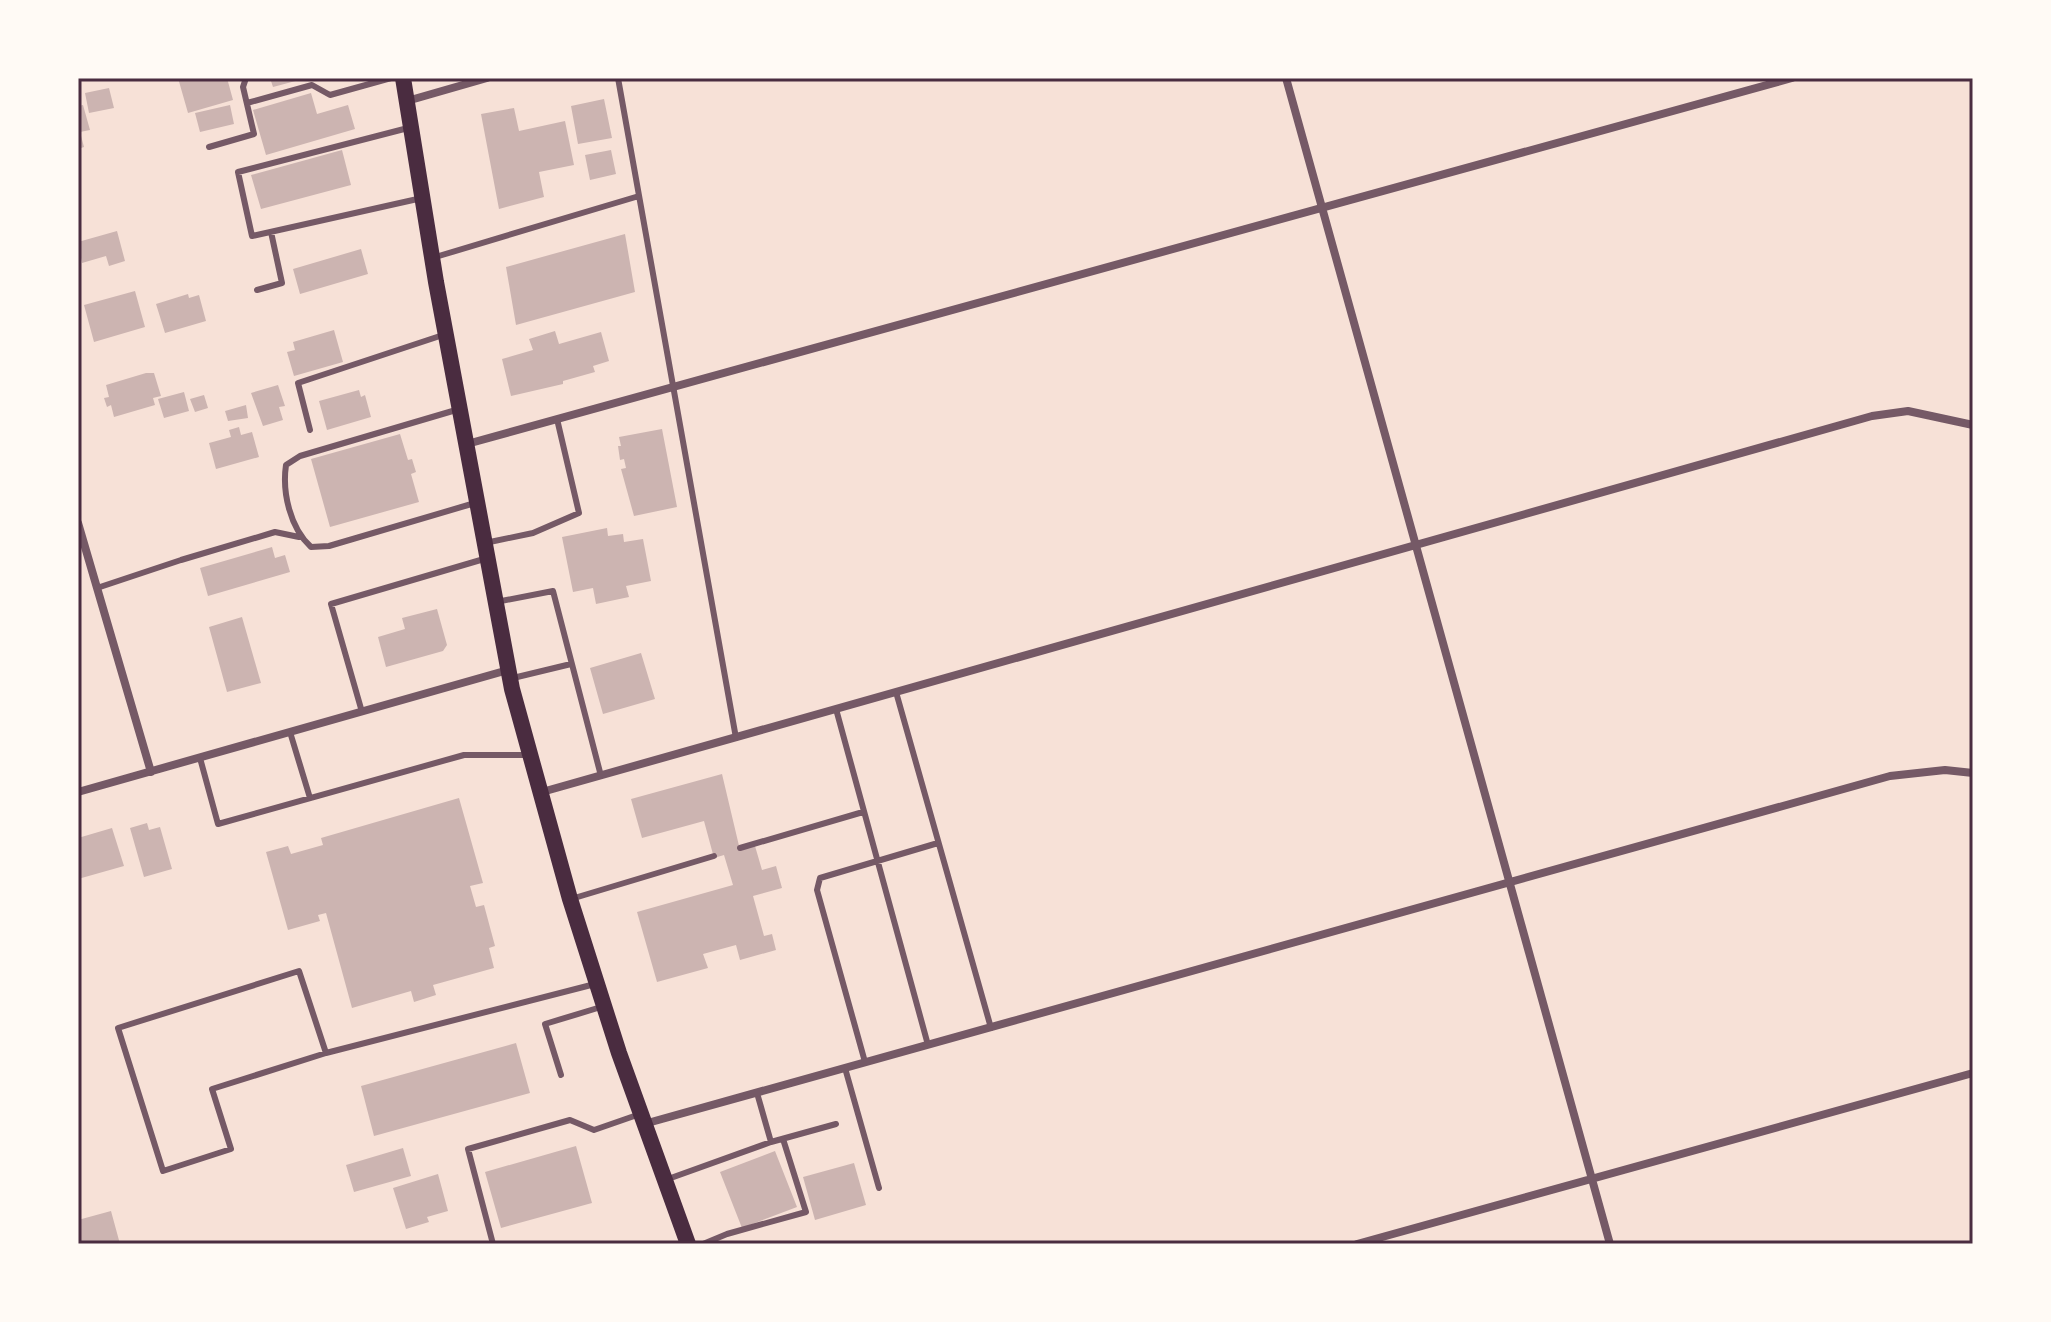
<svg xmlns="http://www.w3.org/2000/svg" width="2051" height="1322" font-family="'Public Sans',sans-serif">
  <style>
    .building { fill: #ccb4b1 }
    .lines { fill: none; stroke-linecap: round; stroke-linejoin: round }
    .service { stroke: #755966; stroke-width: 6 }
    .minor { stroke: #755966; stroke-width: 8 }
    .secondary { stroke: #4a2c40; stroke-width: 16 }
    .neatline { fill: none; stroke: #4a2c40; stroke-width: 3 }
  </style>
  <rect width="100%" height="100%" fill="#f7e1d7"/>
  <!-- building -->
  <path class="building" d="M 178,78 L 227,78 L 233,100 L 188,113 Z
    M 270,78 L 303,78 L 303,79 L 273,87 Z
    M 109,88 L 114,108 L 89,113 L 85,93 Z
    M 311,93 L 317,114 L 348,105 L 355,129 L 266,155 L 253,110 Z
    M 604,99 L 612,138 L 578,144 L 571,106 Z
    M 83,105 L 90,130 L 80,132 L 84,147 L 78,149 L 78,106 Z
    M 230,105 L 234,124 L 200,132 L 195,113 Z
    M 514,108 L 519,131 L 565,121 L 574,165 L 539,172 L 544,197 L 499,209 L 481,114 Z
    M 342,150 L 351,185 L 261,209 L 251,175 Z
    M 611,150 L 616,174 L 590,180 L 585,155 Z
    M 117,231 L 125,261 L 109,266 L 106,256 L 82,263 L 78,242 Z
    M 625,234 L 635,292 L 516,325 L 506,267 Z
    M 361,249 L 368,274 L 300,294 L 293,269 Z
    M 135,291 L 145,327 L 94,342 L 84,305 Z
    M 188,294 L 189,298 L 199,295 L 206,321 L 165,333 L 156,304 Z
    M 334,330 L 343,362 L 294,376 L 287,352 L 295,350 L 293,342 Z
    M 555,331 L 559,344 L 601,332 L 609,361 L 593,366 L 595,372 L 563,381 L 563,384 L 511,396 L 502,359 L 533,350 L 529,339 Z
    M 146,373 L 154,373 L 161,396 L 153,398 L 155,405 L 114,417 L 111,405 L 107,407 L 104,398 L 109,397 L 106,385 Z
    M 278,385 L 285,406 L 279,407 L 283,420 L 263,426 L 251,393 Z
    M 359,390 L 361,397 L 365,395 L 371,417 L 327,430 L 319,401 Z
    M 184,392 L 189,411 L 164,418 L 158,399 Z
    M 204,395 L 208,408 L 195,412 L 190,399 Z
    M 246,405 L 248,418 L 228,421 L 225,411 Z
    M 239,427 L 241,435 L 252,432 L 259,457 L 216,469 L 209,443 L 231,437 L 229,430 Z
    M 662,429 L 677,507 L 634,516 L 621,469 L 626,468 L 624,459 L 620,460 L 618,446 L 621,446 L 619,437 Z
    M 400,434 L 408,460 L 412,459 L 416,472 L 411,474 L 419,502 L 330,527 L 311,459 Z
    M 607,528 L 608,536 L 623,534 L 624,542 L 643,539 L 651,581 L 626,586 L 629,597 L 596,604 L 593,588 L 573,592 L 562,537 Z
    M 272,547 L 275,558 L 285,555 L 290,572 L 208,596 L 200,568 Z
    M 437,609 L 447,645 L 443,651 L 386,667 L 378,637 L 405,629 L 402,618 Z
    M 242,617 L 261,683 L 227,692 L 209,627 Z
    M 641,653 L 655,699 L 603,714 L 590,668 Z
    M 722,774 L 740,850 L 755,846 L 762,870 L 776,866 L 782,888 L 753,896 L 764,936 L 772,934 L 776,950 L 740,960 L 736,945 L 703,954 L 708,968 L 657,982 L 637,912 L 733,885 L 724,855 L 714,858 L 704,821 L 642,838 L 631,799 Z
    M 459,798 L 483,883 L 470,886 L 476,907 L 484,905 L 495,946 L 489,948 L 494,968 L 433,985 L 436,995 L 414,1002 L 411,991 L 352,1008 L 326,913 L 318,915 L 320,921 L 288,930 L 266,852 L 288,846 L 291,854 L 323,845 L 321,838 Z
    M 147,823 L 149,830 L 160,827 L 172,869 L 144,877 L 130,828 Z
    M 112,828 L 124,866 L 78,879 L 78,838 Z
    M 516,1043 L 530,1093 L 374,1136 L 361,1086 Z
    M 576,1146 L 592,1203 L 501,1228 L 485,1172 Z
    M 403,1148 L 411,1176 L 354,1192 L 346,1165 Z
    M 775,1151 L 797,1207 L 742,1228 L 720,1172 Z
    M 854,1163 L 866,1205 L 815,1220 L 803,1177 Z
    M 438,1174 L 448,1211 L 427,1217 L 429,1222 L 406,1229 L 393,1188 Z
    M 111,1211 L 120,1244 L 78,1244 L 78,1220 Z"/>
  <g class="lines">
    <!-- service -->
    <path class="service" d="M 618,78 L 736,738
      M 247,103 L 312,85 L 330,95 L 391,78
      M 408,128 L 238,172 L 252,236 L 422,198
      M 209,147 L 254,134 L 243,87 L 246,78
      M 432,258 L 639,196
      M 257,290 L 282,283 L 271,232
      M 456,410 L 300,456 L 286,465 C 282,492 290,528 311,547 L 329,546 L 475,503
      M 310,430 L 298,383 L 443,335
      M 485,543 L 533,533 L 579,513 L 557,419
      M 97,588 L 181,560 L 275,532 L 299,537
      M 496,602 L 553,591 L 601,776
      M 513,678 L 571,664
      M 896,692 L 991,1028
      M 836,709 L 928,1045
      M 362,712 L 331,604 L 484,559
      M 290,732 L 310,798
      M 200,758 L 218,824 L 464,755 L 527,755
      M 740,848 L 863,812
      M 571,899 L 714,856
      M 326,1053 L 299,971 L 118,1028 L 163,1171 L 231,1149 L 212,1089 L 326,1053 L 595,984
      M 865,1062 L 817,890 L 820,878 L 938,843
      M 845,1068 L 879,1188
      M 561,1075 L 545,1024 L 601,1007
      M 757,1093 L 771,1142
      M 668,1179 L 771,1142 L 836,1124
      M 493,1244 L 468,1149 L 570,1120 L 594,1130 L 640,1114
      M 703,1244 L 727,1234 L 806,1212 L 783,1139"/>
    <!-- minor -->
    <path class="minor" d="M 1286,78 L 1610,1244
      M 407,101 L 487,78
      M 467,444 L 1792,78
      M 78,523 L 151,772
      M 78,792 L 508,670
      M 542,792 L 1872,416 L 1908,411 L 1973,425
      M 644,1124 L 1890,776 L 1945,770 L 1973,773
      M 1357,1244 L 1973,1073"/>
    <!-- secondary -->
    <path class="secondary" d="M 403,78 L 436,282 L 512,689 L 570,899 L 619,1053 L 688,1244"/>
  </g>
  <!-- border -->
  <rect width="2051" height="1322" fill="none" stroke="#fffaf5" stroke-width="160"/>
  <rect x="80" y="80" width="1891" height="1162" class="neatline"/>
</svg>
